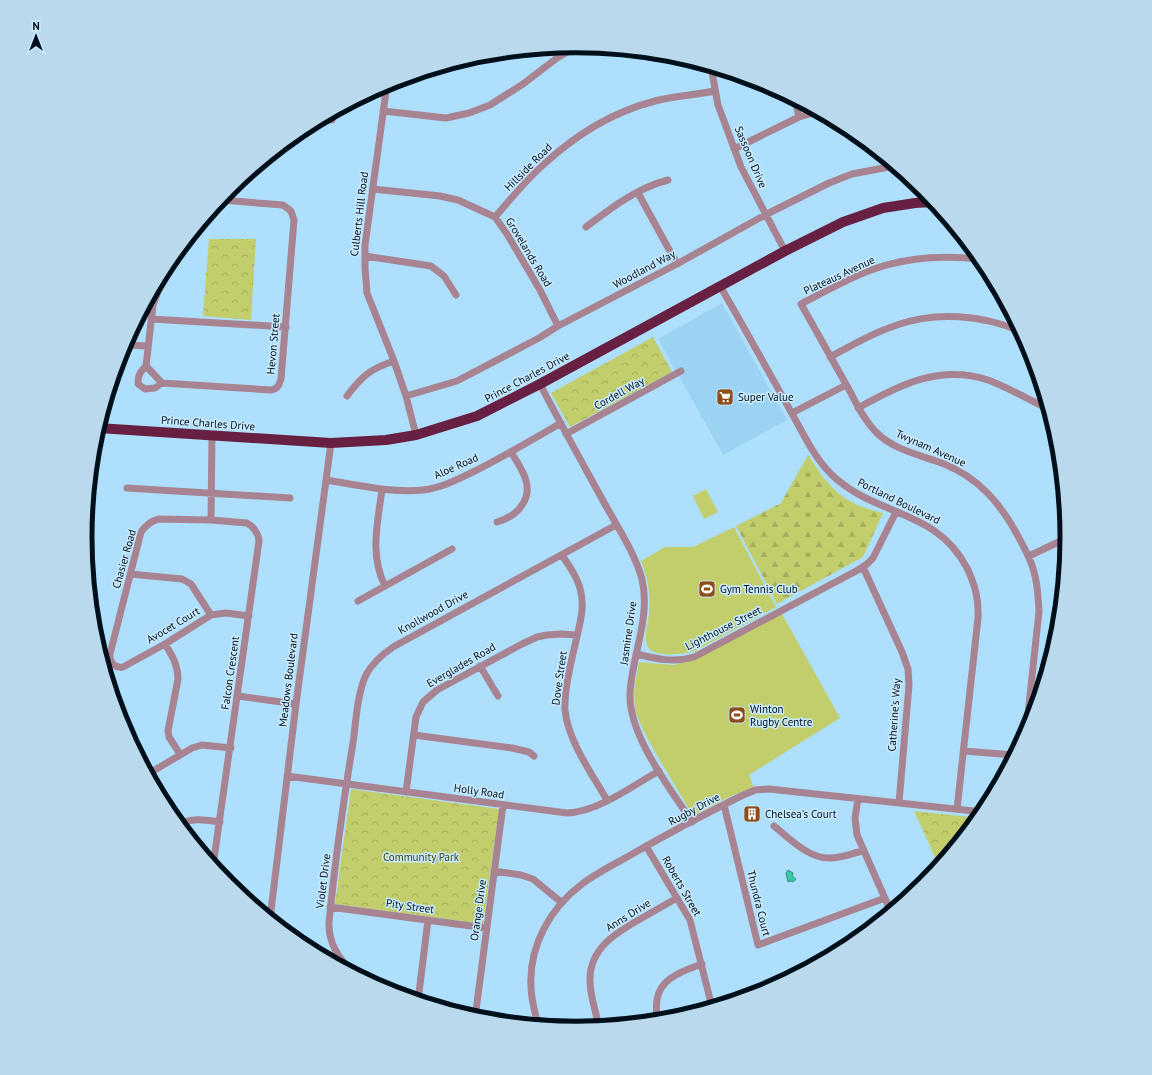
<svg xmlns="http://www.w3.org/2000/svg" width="1152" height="1075" font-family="'PT Sans',sans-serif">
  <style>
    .built { fill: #9cd2f2 }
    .grass { fill: #c2cd6c }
    .forest { fill: url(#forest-firs) }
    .park { fill: url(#park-crowns) }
    .water { fill: #3ac9a9; stroke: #29917e }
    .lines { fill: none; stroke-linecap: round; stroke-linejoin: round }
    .minor { stroke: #a88391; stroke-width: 7 }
    .highway { stroke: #682042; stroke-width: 10 }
    .labels { text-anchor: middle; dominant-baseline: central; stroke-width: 3; stroke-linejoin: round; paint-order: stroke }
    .street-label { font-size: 11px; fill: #000f19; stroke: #caebff }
    .poi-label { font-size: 11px; fill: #000f19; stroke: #caebff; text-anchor: start }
    .park-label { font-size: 11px; fill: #3b4005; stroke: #caebff }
    .rim { fill: none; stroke: #000f19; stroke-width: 5 }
  </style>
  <defs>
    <pattern id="forest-firs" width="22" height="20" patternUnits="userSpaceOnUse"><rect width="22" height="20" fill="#c2cd6c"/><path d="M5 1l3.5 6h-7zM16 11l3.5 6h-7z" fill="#a5af5d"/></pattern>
    <pattern id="park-crowns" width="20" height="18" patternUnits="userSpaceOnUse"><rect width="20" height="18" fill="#c2cd6c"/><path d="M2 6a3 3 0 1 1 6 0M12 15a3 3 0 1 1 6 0" fill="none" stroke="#a5af5d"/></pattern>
  </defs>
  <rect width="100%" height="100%" fill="#aee0fe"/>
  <!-- built -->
  <path class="built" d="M 722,303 L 787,420 L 723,455 L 658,339 Z"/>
  <!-- grass -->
  <path class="grass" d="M 706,489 L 718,512 L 704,519 L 693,496 Z
    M 734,527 L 776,607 L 695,651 C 684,654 651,659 647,645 C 644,637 648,623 649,615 C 651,596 648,578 641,561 L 665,547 L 693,547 Z
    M 781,612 L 840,718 L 749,775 L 754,787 L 731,796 L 693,816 L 655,752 L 643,730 L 635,711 L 634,691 L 639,662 L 673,665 L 686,662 Z"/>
  <!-- forest -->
  <path class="forest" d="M 808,455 C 830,489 843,504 883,513 L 863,557 L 777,604 L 736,526 L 781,503 Z"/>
  <!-- park -->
  <path class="park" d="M 209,239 L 256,239 L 251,320 L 203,316 Z
    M 653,337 L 672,372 L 570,427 L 551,393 Z
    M 351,789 L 499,809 L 483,924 L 335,904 Z
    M 914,811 L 979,818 L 939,866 Z"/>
  <!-- water -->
  <path class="water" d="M 788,870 L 793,873 L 792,876 L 796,879 L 793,882 L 791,881 L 788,882 L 786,873 Z"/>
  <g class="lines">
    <!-- minor -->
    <path class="minor" d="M 711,67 L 718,105 L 741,167 L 785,251
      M 387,84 L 365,245 L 365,268 L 367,293 L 394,361 L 406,396 L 416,435
      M 795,100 L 799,117
      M 383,111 L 446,118 L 469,113 L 490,105 L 523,84 L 557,58 L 578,46
      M 321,119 L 332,120
      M 734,149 L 799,117 L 817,112
      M 373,189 L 440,196 L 458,200 L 495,217 L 507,234 L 540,290 L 558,326
      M 638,193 L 677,264
      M 495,217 C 510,200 525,181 542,166 C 574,136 612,112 655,101 C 674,96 695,95 715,91
      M 586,227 C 611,208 637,188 668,180
      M 365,256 L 431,266 L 444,276 L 456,295
      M 980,259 C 943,255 906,257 871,270 C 847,279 824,292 801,304 C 816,331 832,359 847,386 C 856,402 863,419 876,432 C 893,450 921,455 944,464 C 979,478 1000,503 1018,536 C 1024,548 1031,559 1034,572 C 1038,585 1038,598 1039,611 L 1026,733
      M 720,286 C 744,327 767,369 790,410 C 802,431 813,456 831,474 C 875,517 936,508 967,568 C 975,585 979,599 978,618 L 957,809
      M 151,319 L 286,327
      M 124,345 L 148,346
      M 830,357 C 852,345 873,333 897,325 C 936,311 982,315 1020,331
      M 146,366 C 140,372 138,375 138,384 L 145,389 L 155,388 L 162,383 L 271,390 C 278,389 279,385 281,379 L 294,220 L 291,211 L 283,205 L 221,200
      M 162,383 L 146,366 L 153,305 L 169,262
      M 540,384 C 561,425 584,466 606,506 C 619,529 635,554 642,579 C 651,618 632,655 630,693 C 628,735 670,788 692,822
      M 347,396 C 362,376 370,369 394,361
      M 406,396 L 457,381 L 539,338 L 558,326 L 677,264 L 765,215 L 829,183 L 852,174 L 894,166
      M 858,408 C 899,385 940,364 988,380 C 1009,388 1028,399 1048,409
      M 792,413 L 846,385
      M 566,434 L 681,371
      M 326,480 C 357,485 391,493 423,490 C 442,488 458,479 475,471 C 504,456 532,440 561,423
      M 127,488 L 290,498
      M 382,489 C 378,522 369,554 385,586
      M 211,520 L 212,436
      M 497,522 C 507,519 516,515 522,505 C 535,487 521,468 511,452
      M 562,555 C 569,566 579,579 581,593 C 584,606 581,619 578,632 C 573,655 564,687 565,710 C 568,741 592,774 607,800
      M 1029,556 L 1067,538
      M 863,567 L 902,652 L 908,669 L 909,685 L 899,803
      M 130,574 L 182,579 L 191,584 L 211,615
      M 358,601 L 452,549
      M 165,644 C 172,655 178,665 178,679 L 168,731 L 169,737 L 180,754
      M 637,654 C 656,659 674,663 694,657 L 858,570 L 867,564 L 873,558 L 896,512
      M 480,666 L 498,696
      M 238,696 L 296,704
      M 1030,699 L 1038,700
      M 414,735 L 512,748 L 529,752 L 534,756
      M 964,751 L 1014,755
      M 148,774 L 192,748 L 202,745 L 231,748
      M 287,776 L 567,813 C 598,812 632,786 659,771
      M 406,792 L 416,717 L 423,702 L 437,690 L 522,644 L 537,637 L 547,635 L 560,634 L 577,635
      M 858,799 L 855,818 L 857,835 L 891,912
      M 724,805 L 758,945 L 885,898
      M 179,825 C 191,817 206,820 220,822
      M 774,826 C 789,838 809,859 830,858 C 841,858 853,853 863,851
      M 646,846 L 690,920 L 712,1007
      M 213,866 L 259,541 C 258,532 254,527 247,523 L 211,520 L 159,519 C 151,521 146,525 141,532 L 110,654 C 109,663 115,668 123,667 L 165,644 L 211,615 L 226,613 L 249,616
      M 494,871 L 521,875 L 533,879 L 561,902
      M 330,907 L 486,928
      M 270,919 L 296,704 L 331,443
      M 354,974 C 339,959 328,943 329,922 C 335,862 343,803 353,743 C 356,722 357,694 366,675 C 372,663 383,654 393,647 L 616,525
      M 418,1001 L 428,920
      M 475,1018 L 503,805
      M 658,1021 C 650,984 671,975 702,964
      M 538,1025 C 535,1012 531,1000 531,986 C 529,946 550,908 582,884 C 598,872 617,863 634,853 C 669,833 705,814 741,796 L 755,790 L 769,789 L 983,812
      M 599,1027 C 596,1012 590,996 590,981 C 589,948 617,932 642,918 C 654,911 665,905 677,898"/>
    <!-- highway -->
    <path class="highway" d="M 98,428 L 331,443 L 386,440 L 416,435 L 477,416 L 540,384 L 785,251 L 843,222 L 883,208 L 915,203 L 934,202"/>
  </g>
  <!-- icons -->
  <defs>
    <g id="supermarket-square" transform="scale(0.9)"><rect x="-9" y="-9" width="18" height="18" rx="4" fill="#8e4c19" stroke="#caebff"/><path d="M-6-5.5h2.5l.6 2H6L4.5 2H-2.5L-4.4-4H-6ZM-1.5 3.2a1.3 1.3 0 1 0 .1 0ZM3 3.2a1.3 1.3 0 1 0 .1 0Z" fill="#fff"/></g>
    <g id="stadium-square" transform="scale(0.9)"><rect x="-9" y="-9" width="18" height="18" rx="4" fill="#8e4c19" stroke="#caebff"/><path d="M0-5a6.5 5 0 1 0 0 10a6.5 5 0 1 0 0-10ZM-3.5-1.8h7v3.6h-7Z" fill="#fff"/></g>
    <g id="building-square" transform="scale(0.9)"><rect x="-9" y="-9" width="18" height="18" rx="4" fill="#8e4c19" stroke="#caebff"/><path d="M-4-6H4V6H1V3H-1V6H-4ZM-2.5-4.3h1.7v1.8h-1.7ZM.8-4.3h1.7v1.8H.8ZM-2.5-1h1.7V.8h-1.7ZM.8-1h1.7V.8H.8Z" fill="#fff"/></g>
  </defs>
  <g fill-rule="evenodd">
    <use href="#supermarket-square" x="725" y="397"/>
    <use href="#stadium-square" x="707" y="589"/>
    <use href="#stadium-square" x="737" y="715"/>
    <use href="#building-square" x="752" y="814"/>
  </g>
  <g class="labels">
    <!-- street labels -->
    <g class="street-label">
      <text transform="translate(751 157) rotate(67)">Sassoon Drive</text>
      <text transform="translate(528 167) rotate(-45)">Hillside Road</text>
      <text transform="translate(359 214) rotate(-83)">Culberts Hill Road</text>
      <text transform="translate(529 252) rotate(59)">Grovelands Road</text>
      <text transform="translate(644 269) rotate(-28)">Woodland Way</text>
      <text transform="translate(839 275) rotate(-25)">Plateaus Avenue</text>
      <text transform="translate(273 344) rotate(-85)">Hevon Street</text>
      <text transform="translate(527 377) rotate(-28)">Prince Charles Drive</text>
      <text transform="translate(619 393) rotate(-29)">Cordell Way</text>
      <text transform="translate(208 423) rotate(4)">Prince Charles Drive</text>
      <text transform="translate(931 448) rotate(24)">Twynam Avenue</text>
      <text transform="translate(456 466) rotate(-24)">Aloe Road</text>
      <text transform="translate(899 501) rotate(26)">Portland Boulevard</text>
      <text transform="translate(124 559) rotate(-74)">Chasier Road</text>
      <text transform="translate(433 612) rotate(-29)">Knollwood Drive</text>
      <text transform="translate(173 625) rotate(-31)">Avocet Court</text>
      <text transform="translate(723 628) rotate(-27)">Lighthouse Street</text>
      <text transform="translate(628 633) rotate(-82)">Jasmine Drive</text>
      <text transform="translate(461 665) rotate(-30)">Everglades Road</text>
      <text transform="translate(230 673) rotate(-82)">Falcon Crescent</text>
      <text transform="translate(559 678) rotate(-82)">Dove Street</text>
      <text transform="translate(288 680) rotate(-83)">Meadows Boulevard</text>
      <text transform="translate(894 715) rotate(-86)">Catherine's Way</text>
      <text transform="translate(479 791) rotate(8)">Holly Road</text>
      <text transform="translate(694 809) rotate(-28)">Rugby Drive</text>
      <text transform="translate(323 881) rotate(-83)">Violet Drive</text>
      <text transform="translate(682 886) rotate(60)">Roberts Street</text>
      <text transform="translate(759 903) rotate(76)">Thundra Court</text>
      <text transform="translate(410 906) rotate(8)">Pity Street</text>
      <text transform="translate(478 910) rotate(-82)">Orange Drive</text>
      <text transform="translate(628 915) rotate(-32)">Anns Drive</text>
    </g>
    <!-- poi labels -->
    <g class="poi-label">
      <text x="738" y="397">Super Value</text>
      <text x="720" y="589">Gym Tennis Club</text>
      <text x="750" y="709">Winton<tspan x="750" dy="13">Rugby Centre</tspan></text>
      <text x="765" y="814">Chelsea's Court</text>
    </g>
    <!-- park labels -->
    <g class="park-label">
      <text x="421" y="857">Community Park</text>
    </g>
  </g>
  <!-- crop -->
  <path d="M0 0H1152V1075H0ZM92 537a484 484 0 1 1 968 0a484 484 0 1 1-968 0Z" fill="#bad9ed" fill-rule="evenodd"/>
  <path class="rim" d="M92 537a484 484 0 1 1 968 0a484 484 0 1 1-968 0Z"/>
  <!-- north arrow -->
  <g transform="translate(36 36)" stroke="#caebff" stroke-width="3" paint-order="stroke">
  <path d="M0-3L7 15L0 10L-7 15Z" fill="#000f19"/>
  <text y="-6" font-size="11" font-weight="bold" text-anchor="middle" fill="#000f19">N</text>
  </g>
</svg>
